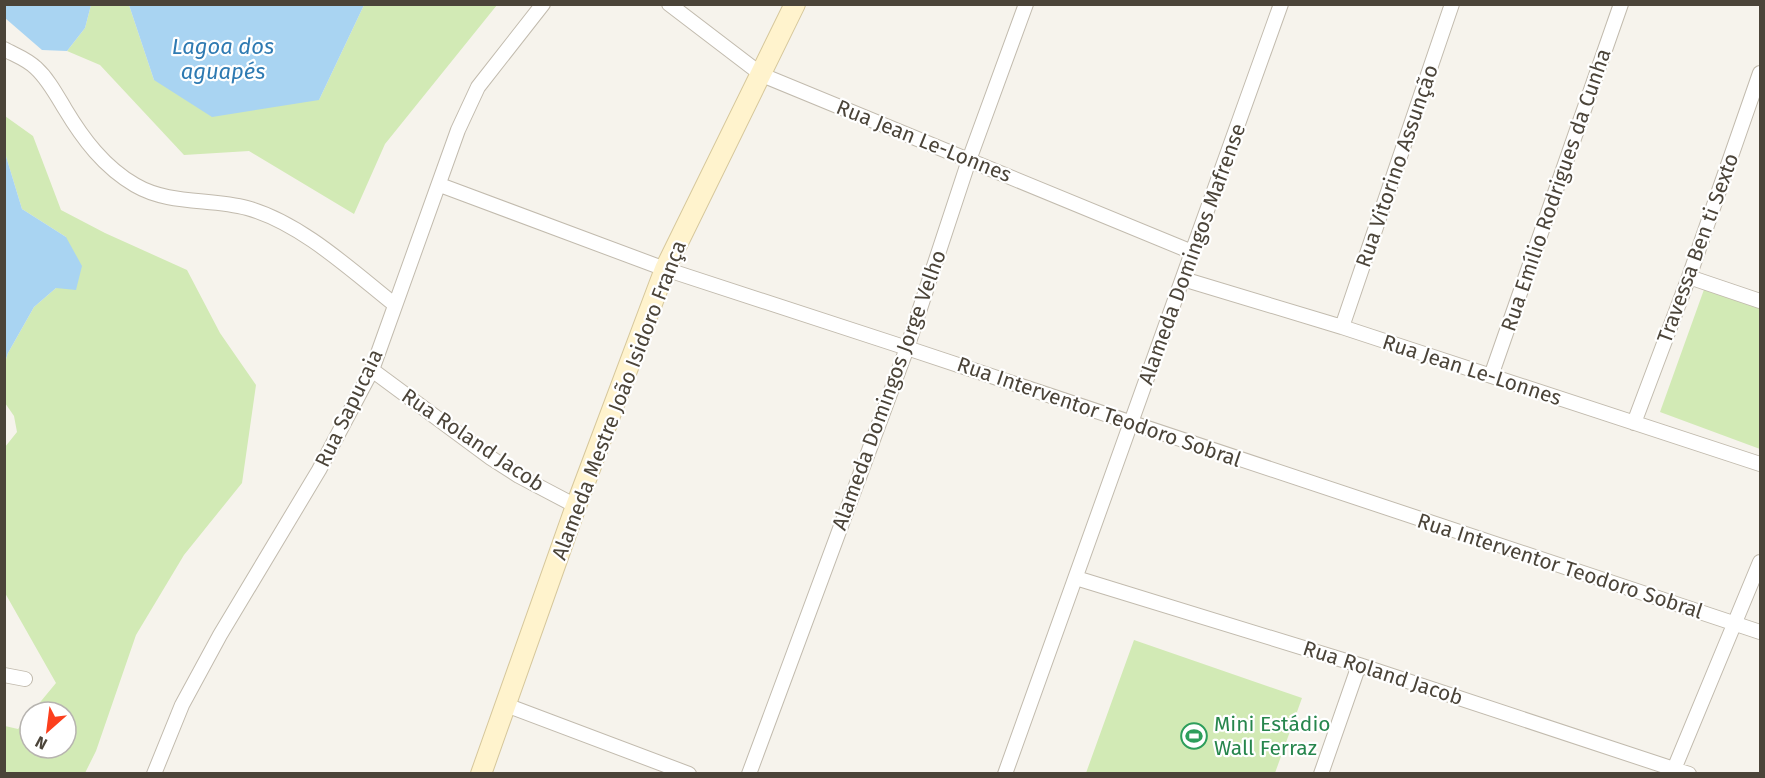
<svg xmlns="http://www.w3.org/2000/svg" width="1765" height="778" font-family="'Fira Sans',sans-serif">
  <style>
    .green { fill: #d2eab5 }
    .water { fill: #a9d4f2 }
    .lines { fill: none; stroke-linecap: round; stroke-linejoin: round }
    .street-casing { stroke: #c2bbae; stroke-width: 16 }
    .secondary-casing { stroke: #d6c79b; stroke-width: 22 }
    .street { stroke: #fff; stroke-width: 14 }
    .secondary { stroke: #fff3cd; stroke-width: 20 }
    .labels { text-anchor: middle; dominant-baseline: central; stroke-width: 4.5; stroke-linejoin: round; paint-order: stroke }
    .street-label { font-size: 21px; fill: #4b4439; stroke: #fff }
    .leisure-label { font-size: 21px; fill: #27864d; stroke: #fff; text-anchor: start }
    .water-label { font-size: 22px; font-style: italic; fill: #2e7ab2; stroke: #fff }
  </style>
  <rect width="100%" height="100%" fill="#f6f3ec"/>
  <!-- green -->
  <path class="green" d="M 91,5 L 129,5 L 154,80 L 319,100 L 364,5 L 497,5 L 385,144 L 354,214 L 249,151 L 184,155 L 100,65 L 67,51 L 85,28 Z
    M 5,116 L 33,136 L 61,210 L 105,233 L 187,270 L 220,333 L 256,385 L 242,483 L 184,555 L 136,635 L 96,751 L 85,773 L 5,773 L 5,726 L 18,729 L 30,715 L 30,748 L 66,748 L 66,712 L 32,712 L 56,683 L 5,593 L 5,447 L 17,432 L 14,416 L 5,403 L 5,362 L 8,353 L 34,307 L 56,288 L 66,237 L 22,209 L 5,153 Z
    M 1706,284 L 1760,304 L 1760,449 L 1660,412 Z
    M 1134,640 L 1302,698 L 1275,773 L 1086,773 Z"/>
  <!-- water -->
  <path class="water" d="M 4,5 L 5,4 L 91,5 L 85,28 L 67,51 L 42,50 L 5,18 Z
    M 129,5 L 129,4 L 364,5 L 319,100 L 212,117 L 154,80 Z
    M 5,153 L 22,209 L 66,237 L 82,266 L 76,290 L 56,288 L 34,307 L 8,353 L 5,362 Z"/>
  <g class="lines">
    <!-- street casing -->
    <g class="street-casing">
      <path id="street" d="M 669,4 L 762,75 L 1192,252
        M 4,49 C 15,55 27,59 36,68 C 48,79 56,94 65,109 C 83,139 104,167 135,185 C 169,205 210,198 247,208 C 301,223 351,270 395,305
        M 440,185 L 665,269 L 907,348 L 1760,632
        M 1689,277 L 1760,301
        M 1183,279 L 1342,327 L 1760,464
        M 1342,327 L 1452,4
        M 372,370 L 491,458 L 519,476 L 576,506
        M 1491,376 L 1621,4
        M 1634,423 L 1689,277 L 1760,73
        M 1076,578 L 1359,665 L 1689,774
        M 4,675 L 25,679
        M 506,705 L 689,774
        M 154,774 L 182,705 L 220,635 L 319,470 L 372,370 L 458,130 L 478,87 L 543,4
        M 749,774 L 907,348 L 969,160 L 1026,4
        M 1005,774 L 1281,4
        M 1321,774 L 1359,665
        M 1672,774 L 1760,562"/>
    </g>
    <!-- secondary casing -->
    <g class="secondary-casing">
      <path id="secondary" d="M 481,774 L 576,506 L 665,269 L 795,4"/>
    </g>
    <!-- street -->
    <use href="#street" class="street"/>
    <!-- secondary -->
    <use href="#secondary" class="secondary"/>
  </g>
  <!-- icons -->
  <defs>
    <g id="stadium-ring" transform="scale(1.35)"><circle r="9.5" fill="#fff" stroke="#2e9e5b" stroke-width="1.5"/><path d="M0-5a6.5 5 0 1 0 0 10a6.5 5 0 1 0 0-10ZM-3.5-1.8h7v3.6h-7Z" fill="#2e9e5b"/></g>
  </defs>
  <g fill-rule="evenodd">
    <use href="#stadium-ring" x="1194" y="736"/>
  </g>
  <g class="labels">
    <!-- street labels -->
    <g class="street-label">
      <text transform="translate(924 141) rotate(22)">Rua Jean Le-Lonnes</text>
      <text transform="translate(1397 166) rotate(-71)">Rua Vitorino Assunção</text>
      <text transform="translate(1556 190) rotate(-71)">Rua Emílio Rodrigues da Cunha</text>
      <text transform="translate(1698 248) rotate(-70)">Travessa Ben ti Sexto</text>
      <text transform="translate(1192 254) rotate(-70)">Alameda Domingos Mafrense</text>
      <text transform="translate(1472 370) rotate(18)">Rua Jean Le-Lonnes</text>
      <text transform="translate(889 390) rotate(-70)">Alameda Domingos Jorge Velho</text>
      <text transform="translate(619 400) rotate(-69)">Alameda Mestre João Isidoro França</text>
      <text transform="translate(349 408) rotate(-64)">Rua Sapucaia</text>
      <text transform="translate(1099 412) rotate(19)">Rua Interventor Teodoro Sobral</text>
      <text transform="translate(473 440) rotate(34)">Rua Roland Jacob</text>
      <text transform="translate(1560 566) rotate(18)">Rua Interventor Teodoro Sobral</text>
      <text transform="translate(1383 673) rotate(18)">Rua Roland Jacob</text>
    </g>
    <!-- leisure labels -->
    <g class="leisure-label">
      <text x="1214" y="724">Mini Estádio<tspan x="1214" dy="24">Wall Ferraz</tspan></text>
    </g>
    <!-- water labels -->
    <g class="water-label">
      <text x="223" y="46">Lagoa dos<tspan x="223" dy="25">aguapés</tspan></text>
    </g>
  </g>
  <!-- border -->
  <rect width="1765" height="778" fill="none" stroke="#4b4439" stroke-width="12"/>
  <!-- north arrow -->
  <g transform="translate(48 730) rotate(208)"><circle r="28" fill="#ffffff" stroke="#b7b4b0" stroke-width="1.5"/>
  <path d="M0-4.5L10 22L0 15L-10 22Z" fill="#fc3f1d"/>
  <text y="-9" font-size="16" font-weight="bold" text-anchor="middle" fill="#4b4439">N</text>
  </g>
</svg>
